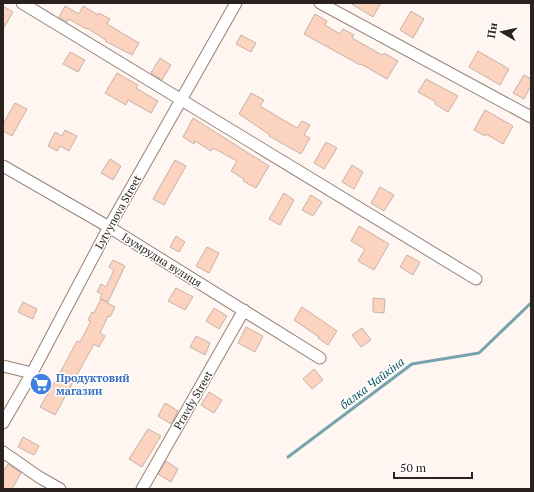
<svg xmlns="http://www.w3.org/2000/svg" width="534" height="492" font-family="'PT Serif',serif">
  <style>
    .lines { fill: none; stroke-linecap: round; stroke-linejoin: round }
    .stream { stroke: #74a4ad; stroke-width: 3 }
    .building { fill: #fbd3bf; stroke: #c7b2a8 }
    .minor-casing { stroke: #948077; stroke-width: 13 }
    .minor { stroke: #fff; stroke-width: 11 }
    .labels { text-anchor: middle; dominant-baseline: central; stroke-width: 3; stroke-linejoin: round; paint-order: stroke }
    .street-label { font-size: 11px; fill: #2a221e; stroke: #fff }
    .shop-label { font-size: 11px; font-weight: bold; fill: #366cbe; stroke: #fff; text-anchor: start }
    .water-label { font-size: 12px; font-style: italic; fill: #0b525c; stroke: #fff }
  </style>
  <rect width="100%" height="100%" fill="#fff6f1"/>
  <g class="lines">
    <!-- stream -->
    <path class="stream" d="M 288,457 L 412,364 L 479,353 L 531,303"/>
  </g>
  <!-- building -->
  <path class="building" d="M 350,3 L 381,3 L 373,17 Z
    M 3,6 L 13,12 L 3,29 Z
    M 65,6 L 79,14 L 83,6 L 98,15 L 99,13 L 110,19 L 107,24 L 139,43 L 132,55 L 105,41 L 106,40 L 87,28 L 86,29 L 69,19 L 67,22 L 59,17 Z
    M 411,11 L 424,19 L 413,38 L 400,30 Z
    M 315,14 L 327,21 L 325,25 L 340,34 L 343,29 L 354,35 L 352,38 L 382,55 L 384,53 L 398,61 L 387,79 L 361,64 L 360,65 L 304,34 Z
    M 241,35 L 256,43 L 251,52 L 236,44 Z
    M 478,51 L 509,69 L 500,85 L 469,67 Z
    M 70,52 L 85,60 L 78,72 L 63,64 Z
    M 160,58 L 171,65 L 162,80 L 151,73 Z
    M 117,73 L 138,85 L 136,88 L 158,101 L 151,113 L 128,100 L 126,105 L 105,93 Z
    M 524,75 L 531,79 L 531,86 L 524,99 L 513,93 Z
    M 426,79 L 458,96 L 448,112 L 435,104 L 436,102 L 418,92 Z
    M 251,93 L 264,100 L 260,106 L 297,128 L 302,121 L 310,125 L 304,135 L 310,138 L 301,154 L 269,136 L 270,135 L 239,114 Z
    M 15,103 L 27,109 L 12,136 L 3,131 L 3,124 Z
    M 485,110 L 513,126 L 503,144 L 486,134 L 485,136 L 474,130 Z
    M 193,118 L 269,166 L 256,188 L 243,181 L 244,179 L 231,171 L 237,161 L 213,148 L 211,151 L 195,141 L 194,144 L 183,137 Z
    M 65,130 L 77,136 L 69,151 L 60,146 L 57,151 L 48,146 L 55,132 L 62,136 Z
    M 326,142 L 337,148 L 324,169 L 314,163 Z
    M 110,159 L 121,166 L 113,180 L 101,173 Z
    M 175,160 L 186,166 L 164,205 L 153,199 Z
    M 352,165 L 363,172 L 354,189 L 342,182 Z
    M 380,187 L 394,195 L 384,211 L 371,203 Z
    M 284,193 L 294,200 L 280,225 L 269,219 Z
    M 311,195 L 322,202 L 313,216 L 302,210 Z
    M 359,226 L 389,244 L 374,270 L 358,261 L 365,249 L 351,241 Z
    M 176,236 L 185,242 L 179,252 L 170,247 Z
    M 207,247 L 219,253 L 209,273 L 196,266 Z
    M 407,255 L 420,262 L 413,275 L 400,267 Z
    M 113,260 L 125,266 L 108,302 L 100,298 L 102,294 L 97,292 L 101,284 L 106,287 L 114,270 L 109,267 Z
    M 176,288 L 193,297 L 185,310 L 168,301 Z
    M 373,298 L 385,299 L 384,313 L 373,312 Z
    M 101,299 L 115,307 L 110,317 L 108,316 L 100,333 L 105,336 L 99,347 L 94,344 L 55,415 L 40,407 L 60,373 L 77,341 L 80,342 L 91,321 L 88,320 L 92,312 L 94,313 Z
    M 23,302 L 37,309 L 33,319 L 18,312 Z
    M 302,307 L 337,331 L 328,345 L 318,338 L 319,337 L 294,320 Z
    M 214,308 L 227,316 L 219,329 L 206,321 Z
    M 246,327 L 263,336 L 255,352 L 238,343 Z
    M 362,328 L 371,340 L 361,347 L 352,335 Z
    M 196,336 L 210,343 L 205,355 L 190,347 Z
    M 314,369 L 323,380 L 312,389 L 303,379 Z
    M 209,392 L 222,400 L 214,413 L 201,405 Z
    M 165,403 L 178,411 L 171,424 L 158,416 Z
    M 148,429 L 161,436 L 142,467 L 129,459 Z
    M 23,437 L 39,446 L 34,455 L 18,447 Z
    M 166,461 L 178,469 L 171,482 L 158,474 Z
    M 8,464 L 21,473 L 12,489 L 3,489 L 3,472 Z"/>
  <g class="lines">
    <!-- minor casing -->
    <g class="minor-casing">
      <path id="minor" d="M 22,3 L 476,279
        M 320,3 L 531,117
        M 3,166 L 109,227 L 320,358
        M 3,366 L 32,373
        M 3,423 L 32,373 L 109,227 L 236,3
        M 3,452 L 39,477 L 60,489
        M 142,489 L 244,310"/>
    </g>
    <!-- minor -->
    <use href="#minor" class="minor"/>
  </g>
  <!-- icons -->
  <defs>
    <g id="supermarket-disc" transform="scale(1.15)"><circle r="9.5" fill="#3f7fe0" stroke="#fff"/><path d="M-6-5.5h2.5l.6 2H6L4.5 2H-2.5L-4.4-4H-6ZM-1.5 3.2a1.3 1.3 0 1 0 .1 0ZM3 3.2a1.3 1.3 0 1 0 .1 0Z" fill="#fff"/></g>
  </defs>
  <g fill-rule="evenodd">
    <use href="#supermarket-disc" x="41" y="384"/>
  </g>
  <g class="labels">
    <!-- street labels -->
    <g class="street-label">
      <text transform="translate(118 212) rotate(-61)">Lytvynova Street</text>
      <text transform="translate(162 260) rotate(32)">Ізумрудна вулиця</text>
      <text transform="translate(193 400) rotate(-60)">Pravdy Street</text>
    </g>
    <!-- shop labels -->
    <g class="shop-label">
      <text x="56" y="378">Продуктовий<tspan x="56" dy="13">магазин</tspan></text>
    </g>
    <!-- water labels -->
    <g class="water-label">
      <text transform="translate(372 383) rotate(-37)">балка Чайкіна</text>
    </g>
  </g>
  <!-- border -->
  <rect width="534" height="492" fill="none" stroke="#2a221e" stroke-width="8"/>
  <!-- north arrow -->
  <g transform="translate(502 32) rotate(279)" stroke="#ffffff" stroke-width="3" paint-order="stroke">
  <path d="M0-3L7 15L0 10L-7 15Z" fill="#2a221e"/>
  <text y="-6" font-size="11" font-weight="bold" text-anchor="middle" fill="#2a221e">Пн</text>
  </g>
  <!-- scale -->
  <path d="M394 472v6h78v-6" fill="none" stroke="#2a221e" stroke-width="2"/>
  <text x="400" y="472" font-size="12" fill="#2a221e" stroke="#ffffff" stroke-width="3" paint-order="stroke">50 m</text>
</svg>
